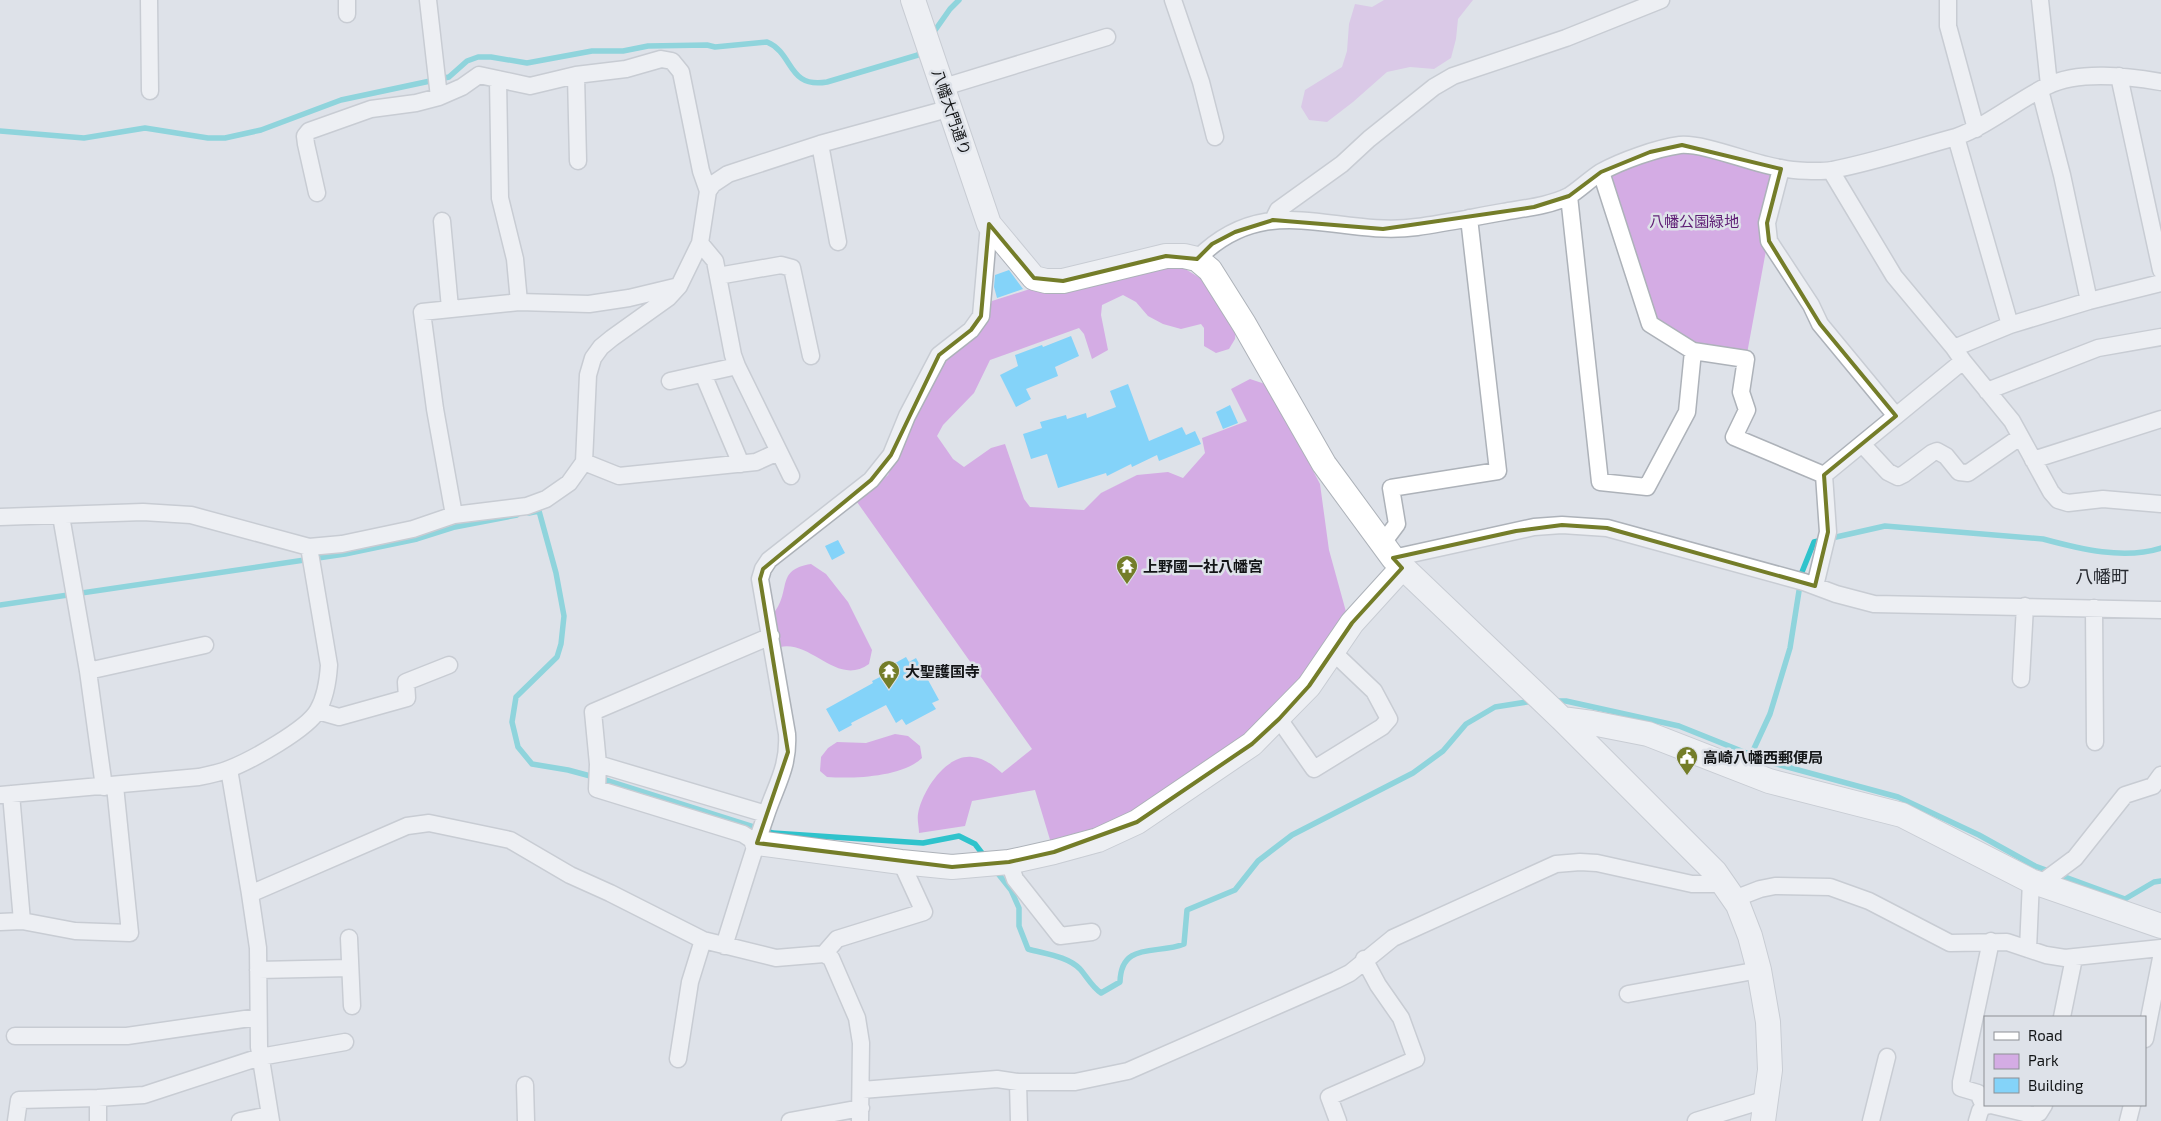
<svg xmlns="http://www.w3.org/2000/svg" width="2161" height="1121" font-family="'Exo 2','Noto Sans JP',sans-serif">
  <style>
    .green { fill: #d4ace4 }
    .lines { fill: none; stroke-linecap: round; stroke-linejoin: round }
    .stream { stroke: #2fc3cc; stroke-width: 5.5 }
    .building { fill: #84d3f9 }
    .street-casing { stroke: #adb2b9; stroke-width: 19 }
    .secondary-casing { stroke: #adb2b9; stroke-width: 26 }
    .street { stroke: #fff; stroke-width: 16 }
    .secondary { stroke: #fff; stroke-width: 24 }
    .marked { fill: none; stroke: #747d29; stroke-width: 4; stroke-linejoin: round }
    .labels { text-anchor: middle; dominant-baseline: central; stroke-width: 5; stroke-linejoin: round; paint-order: stroke }
    .street-label { font-size: 15px; fill: #131517; stroke: #dee2e9 }
    .park-label { font-size: 15px; fill: #5e1d74; stroke: #dee2e9 }
    .poi-label { font-size: 15px; font-weight: bold; fill: #131517; stroke: #dee2e9; text-anchor: start }
    .quarter-label { font-size: 18px; fill: #282b31; stroke: #dee2e9 }
  </style>
  <rect width="100%" height="100%" fill="#dee2e9"/>
  <!-- green -->
  <path class="green" d="M 1384,0 L 1473,0 L 1458,19 L 1456,39 L 1451,58 L 1434,69 L 1410,67 L 1387,72 L 1353,102 L 1327,122 L 1309,120 L 1301,107 L 1305,90 L 1342,67 L 1347,51 L 1349,24 L 1355,4 L 1372,7 Z
    M 1665,148 L 1781,169 L 1746,359 L 1693,351 L 1650,324 L 1601,172 Z
    M 1182,267 L 1200,278 L 1236,327 L 1235,339 L 1229,349 L 1216,353 L 1204,346 L 1204,328 L 1201,324 L 1181,329 L 1163,324 L 1148,316 L 1136,302 L 1123,295 L 1102,305 L 1101,315 L 1108,350 L 1092,359 L 1084,334 L 1079,328 L 990,360 L 974,393 L 943,425 L 937,436 L 953,459 L 964,467 L 991,448 L 1005,444 L 1024,499 L 1030,507 L 1084,510 L 1101,493 L 1137,475 L 1168,472 L 1183,478 L 1205,453 L 1202,438 L 1247,421 L 1231,389 L 1250,379 L 1268,385 L 1320,484 L 1329,550 L 1348,619 L 1301,682 L 1247,738 L 1133,815 L 1092,832 L 1051,843 L 1035,790 L 972,801 L 965,826 L 919,833 C 919,827 917,820 918,814 C 922,791 946,754 972,757 C 984,758 993,765 1002,773 L 1032,749 L 857,502 L 888,475 L 914,418 L 941,367 L 985,319 L 992,301 L 1030,289 L 1063,292 L 1167,268 Z
    M 811,564 L 826,574 L 848,602 L 872,650 L 869,664 C 837,687 812,640 780,647 L 774,613 C 792,589 775,570 811,564 Z
    M 895,734 L 908,736 L 920,746 L 922,758 C 902,777 854,779 827,777 L 820,771 L 821,757 L 828,748 L 837,742 L 866,743 Z"/>
  <g class="lines">
    <!-- stream -->
    <path class="stream" d="M 931,36 L 950,9 L 959,0
      M 0,131 L 84,138 L 145,128 L 208,138 L 225,138 L 261,130 L 341,100 L 449,77 L 467,61 L 478,57 L 491,57 L 527,63 L 592,51 L 623,51 L 648,46 L 707,45 L 715,47 L 767,42 C 794,53 787,89 827,82 L 918,55 L 922,50
      M 529,513 L 539,511 L 556,573 L 564,616 L 561,644 L 557,657 L 516,697 L 512,722 L 518,747 L 532,764 L 568,770 L 609,781 L 773,833 L 923,843 L 959,836 L 975,844 L 985,857
      M 0,605 L 345,554 L 417,539 L 455,527 L 517,515
      M 1554,701 L 1566,701 L 1679,726 L 1769,762 L 1898,797 L 1979,835 L 2035,866 L 2125,899 L 2154,882 L 2161,881
      M 1751,755 L 1770,714 L 1790,648 L 1802,572 L 1814,542 L 1885,526 L 2043,539 C 2080,549 2124,560 2161,548
      M 996,871 L 1011,890 L 1019,908 L 1019,926 L 1028,949 C 1045,954 1067,956 1080,969 C 1087,977 1092,987 1101,993 L 1120,982 C 1121,941 1157,955 1184,944 L 1187,910 L 1235,890 L 1258,861 L 1292,835 L 1413,773 L 1443,751 L 1466,724 L 1495,707 L 1533,701"/>
  </g>
  <!-- building -->
  <path class="building" d="M 1009,270 L 1023,289 L 997,298 L 994,287 L 995,275 Z
    M 1071,336 L 1079,356 L 1055,367 L 1058,376 L 1026,389 L 1031,399 L 1016,407 L 1000,375 L 1018,366 L 1015,355 L 1042,345 L 1043,347 Z
    M 1128,384 L 1149,441 L 1182,427 L 1186,435 L 1195,431 L 1201,444 L 1159,461 L 1157,455 L 1132,467 L 1131,464 L 1107,476 L 1106,473 L 1058,488 L 1047,454 L 1031,459 L 1023,434 L 1042,428 L 1040,422 L 1066,415 L 1067,419 L 1086,413 L 1087,418 L 1116,407 L 1110,391 Z
    M 1230,405 L 1238,423 L 1223,429 L 1216,412 Z
    M 838,540 L 845,553 L 832,560 L 825,546 Z
    M 906,657 L 909,662 L 916,658 L 939,700 L 932,703 L 936,709 L 906,725 L 902,719 L 896,723 L 886,705 L 851,723 L 852,725 L 839,732 L 826,709 L 873,683 L 872,681 L 882,676 L 879,672 Z"/>
  <g class="lines">
    <!-- street casing -->
    <g class="street-casing">
      <path id="street" d="M 149,0 L 150,91
        M 347,0 L 347,14
        M 428,0 L 439,97
        M 1173,0 L 1201,82 L 1215,137
        M 1948,0 L 1948,26 L 1976,129
        M 2040,0 L 2049,85
        M 576,75 L 578,161
        M 2119,76 L 2161,270
        M 498,79 L 500,198 L 515,259 L 519,302
        M 944,87 L 1107,37
        M 2040,90 L 2062,175 L 2089,301
        M 1956,137 L 2010,325
        M 820,144 L 838,242
        M 1781,169 L 1767,223 L 1769,241 L 1811,305 L 1820,324 L 1896,416
        M 1831,171 L 1894,276 L 1954,348 L 1963,361 L 2012,421 L 2051,492 L 2058,500 L 2068,503 L 2103,499 L 2161,504
        M 1601,172 L 1650,324 L 1693,351 L 1746,359 L 1741,392 L 1747,410 L 1734,437 L 1824,475
        M 317,193 L 306,144 L 305,136 L 309,131 L 371,109 L 416,103 L 439,97 L 462,87 L 479,75 L 530,86 L 576,75 L 626,69 L 661,59 L 672,61 L 681,72 L 701,171 L 708,191
        M 1569,196 L 1600,482 L 1647,487 L 1687,412 L 1693,351
        M 1273,220 L 1278,210 L 1342,164 L 1369,139 L 1434,87 L 1453,76 L 1566,38 L 1661,0
        M 442,221 L 450,308
        M 700,243 L 715,261 L 733,355 L 737,366 L 791,476
        M 1197,259 C 1268,188 1335,238 1417,227 C 1446,223 1474,217 1503,212 C 1525,208 1549,206 1569,196 C 1580,189 1590,179 1601,172 C 1621,161 1657,148 1680,145 C 1706,143 1752,164 1781,168 C 1794,171 1820,172 1832,170 C 1874,162 1915,148 1956,137 C 1989,125 2015,102 2047,86 C 2079,70 2127,76 2161,82
        M 718,276 L 781,265 L 792,268 L 811,356
        M 1954,348 L 2010,325 L 2089,301 L 2161,283
        M 703,374 L 741,464
        M 670,381 L 737,366
        M 1987,391 L 2098,348 L 2161,337
        M 1862,444 L 1888,472 L 1898,477 L 1904,474 L 1932,453 L 1937,451 L 1946,456 L 1959,472 L 1968,473 L 2020,437
        M 2033,460 L 2161,419
        M 584,462 L 619,476 L 756,462 L 778,452
        M 454,515 L 435,409 L 422,312 L 519,302 L 589,304 L 629,298 L 679,286
        M 61,516 L 88,671 L 104,787
        M 0,517 L 143,512 L 191,515 L 309,547 L 342,544 L 413,529 L 454,515 L 527,506 L 546,499 L 569,483 L 584,462 L 588,375 L 593,358 L 601,347 L 612,338 L 668,298 L 679,286 L 700,243 L 708,191 L 713,184 L 728,174 L 820,144 L 951,108
        M 1382,544 L 1397,524 L 1391,488 L 1498,471 L 1469,218
        M 1393,558 L 1534,527 L 1562,525 L 1607,528 L 1804,582 L 1836,594 L 1874,604 L 2161,610
        M 1815,586 L 1828,532 L 1824,475 L 1963,361
        M 2094,608 L 2095,742
        M 88,671 L 205,645
        M 2021,679 L 2025,606
        M 318,711 L 339,717 L 407,698 L 406,682 L 449,665
        M 1279,719 L 1314,769 L 1382,727 L 1389,719 L 1374,691 L 1333,652
        M 598,764 L 766,814
        M 229,769 L 250,894
        M 0,795 L 199,777 C 209,775 219,773 229,769 C 250,761 308,729 318,710 C 326,696 328,681 329,665 L 309,547
        M 757,843 L 743,834 L 597,789 L 598,764 L 593,712 L 771,636
        M 1009,862 L 1015,879 L 1060,936 L 1092,932
        M 2040,884 L 2075,858 L 2125,795 L 2153,786 L 2161,775
        M 1734,899 L 1760,889 L 1775,886 L 1830,887 L 1869,901 L 1950,943 L 2007,942 L 2046,955 L 2065,958 L 2161,948
        M 22,921 L 75,931 L 130,933 L 115,786
        M 0,922 L 22,921 L 11,794
        M 349,938 L 352,1006
        M 724,946 C 738,902 751,858 766,815 C 776,785 789,767 787,734 L 760,579 L 763,569 L 769,560 L 871,480 L 891,455 L 907,416 L 939,355 L 971,330 L 981,316 L 989,224
        M 2028,949 L 2031,881
        M 824,954 L 837,939 L 924,912 L 901,862
        M 258,970 L 350,968
        M 1628,994 L 1759,970
        M 2062,1017 L 2074,958
        M 15,1036 L 127,1036 L 258,1017
        M 2145,1039 L 2161,958
        M 678,1059 L 690,982 L 703,940
        M 1018,1082 L 1019,1121
        M 525,1085 L 526,1121
        M 862,1090 L 997,1079 L 1018,1082 L 1075,1082 L 1128,1071 L 1336,980 L 1350,973 L 1393,938 L 1556,864 L 1580,862 L 1597,863 L 1692,884 L 1724,884
        M 98,1098 L 144,1095 L 260,1057 L 345,1042
        M 1984,1106 L 1978,1093 L 1961,1088 L 1961,1082 L 1991,941
        M 16,1121 L 19,1100 L 98,1098 L 98,1121
        M 240,1121 L 270,1115
        M 271,1121 L 259,1047 L 258,948 L 250,894 L 407,826 L 429,823 L 510,840 L 570,875 L 610,893 L 703,940 L 776,958 L 824,954 L 831,958 L 857,1018 L 861,1043 L 860,1121
        M 790,1121 L 861,1108
        M 1338,1121 L 1329,1097 L 1416,1059 L 1401,1018 L 1378,985 L 1364,959
        M 1696,1121 L 1767,1099
        M 1871,1121 L 1887,1057
        M 1977,1121 L 1980,1111 L 1984,1106 L 1991,1105 L 2033,1115 L 2039,1113 L 2044,1105
        M 2128,1121 L 2132,1105"/>
    </g>
    <!-- secondary casing -->
    <g class="secondary-casing">
      <path id="secondary" d="M 913,0 L 989,224 L 1034,278 L 1046,281 L 1063,281 L 1166,256 L 1184,256 L 1197,259 L 1210,270 L 1244,324 L 1324,464 L 1393,558 L 1562,719 L 1715,872 L 1738,905 L 1750,936 L 1759,970 L 1768,1022 L 1770,1070 L 1763,1121
        M 1562,719 L 1592,723 L 1648,734 L 1769,781 L 1902,815 L 2031,881 L 2161,926
        M 757,843 L 901,862 L 952,867 L 1009,862 L 1054,852 L 1098,840 L 1137,822 L 1252,744 L 1309,686 L 1352,623 L 1402,568"/>
    </g>
    <!-- street -->
    <use href="#street" class="street"/>
    <!-- secondary -->
    <use href="#secondary" class="secondary"/>
  </g>
  <!-- marked area -->
  <path d="M0 0H2161V1121H0ZM 1682,145 L 1781,169 L 1767,223 L 1769,241 L 1820,324 L 1896,416 L 1824,475 L 1828,532 L 1815,586 L 1607,528 L 1562,525 L 1516,531 L 1393,558 L 1402,568 L 1352,623 L 1309,686 L 1279,719 L 1252,744 L 1137,822 L 1054,852 L 1009,862 L 952,867 L 757,843 L 788,752 L 760,579 L 763,569 L 871,480 L 891,455 L 939,355 L 971,330 L 981,316 L 989,224 L 1034,278 L 1063,281 L 1166,256 L 1197,259 L 1212,244 L 1235,232 L 1273,220 L 1383,229 L 1534,207 L 1569,196 L 1601,172 L 1650,152 Z" fill="#dee2e9" fill-opacity=".55" fill-rule="evenodd"/>
  <path class="marked" d="M 1682,145 L 1781,169 L 1767,223 L 1769,241 L 1820,324 L 1896,416 L 1824,475 L 1828,532 L 1815,586 L 1607,528 L 1562,525 L 1516,531 L 1393,558 L 1402,568 L 1352,623 L 1309,686 L 1279,719 L 1252,744 L 1137,822 L 1054,852 L 1009,862 L 952,867 L 757,843 L 788,752 L 760,579 L 763,569 L 871,480 L 891,455 L 939,355 L 971,330 L 981,316 L 989,224 L 1034,278 L 1063,281 L 1166,256 L 1197,259 L 1212,244 L 1235,232 L 1273,220 L 1383,229 L 1534,207 L 1569,196 L 1601,172 L 1650,152 Z"/>
  <!-- icons -->
  <defs>
    <g id="temple-pin" transform="scale(1.125)"><path d="M0 17L-7.5 6A9.5 9.5 0 1 1 7.5 6Z" fill="#747d29" stroke="#dee2e9"/><path d="M0-6L5-2H3V0L6.5 2.5H4V6H1.5V3h-3V6H-4V2.5H-6.5L-3 0V-2H-5Z" fill="#fff"/></g>
    <g id="civic-pin" transform="scale(1.125)"><path d="M0 17L-7.5 6A9.5 9.5 0 1 1 7.5 6Z" fill="#747d29" stroke="#dee2e9"/><path d="M-.6-6.5H3V-4.5H.6V-3L4-1V1h2V6H-6V1h2V-1L-.6-3ZM-1.2 2.5V6h2.4V2.5Z" fill="#fff"/></g>
  </defs>
  <g fill-rule="evenodd">
    <use href="#temple-pin" x="1127" y="566"/>
    <use href="#temple-pin" x="889" y="671"/>
    <use href="#civic-pin" x="1687" y="757"/>
  </g>
  <g class="labels">
    <!-- street labels -->
    <g class="street-label">
      <text transform="translate(952 112) rotate(71)">八幡大門通り</text>
    </g>
    <!-- park labels -->
    <g class="park-label">
      <text x="1694" y="221">八幡公園緑地</text>
    </g>
    <!-- poi labels -->
    <g class="poi-label">
      <text x="1143" y="566">上野國一社八幡宮</text>
      <text x="905" y="671">大聖護国寺</text>
      <text x="1703" y="757">高崎八幡西郵便局</text>
    </g>
    <!-- quarter labels -->
    <g class="quarter-label">
      <text x="2102" y="576">八幡町</text>
    </g>
  </g>
  <!-- legend -->
  <rect x="1984" y="1016" width="162" height="90" fill="#dee2e9" stroke="#8d9095"/>
  <rect x="1994" y="1032" width="25" height="8" fill="#ffffff" stroke="#8d9095"/>
  <text x="2028" y="1041" font-size="15" fill="#131517">Road</text>
  <rect x="1994" y="1054" width="25" height="15" fill="#d4ace4" stroke="#8d9095"/>
  <text x="2028" y="1066" font-size="15" fill="#131517">Park</text>
  <rect x="1994" y="1078" width="25" height="15" fill="#84d3f9" stroke="#8d9095"/>
  <text x="2028" y="1091" font-size="15" fill="#131517">Building</text>
</svg>
